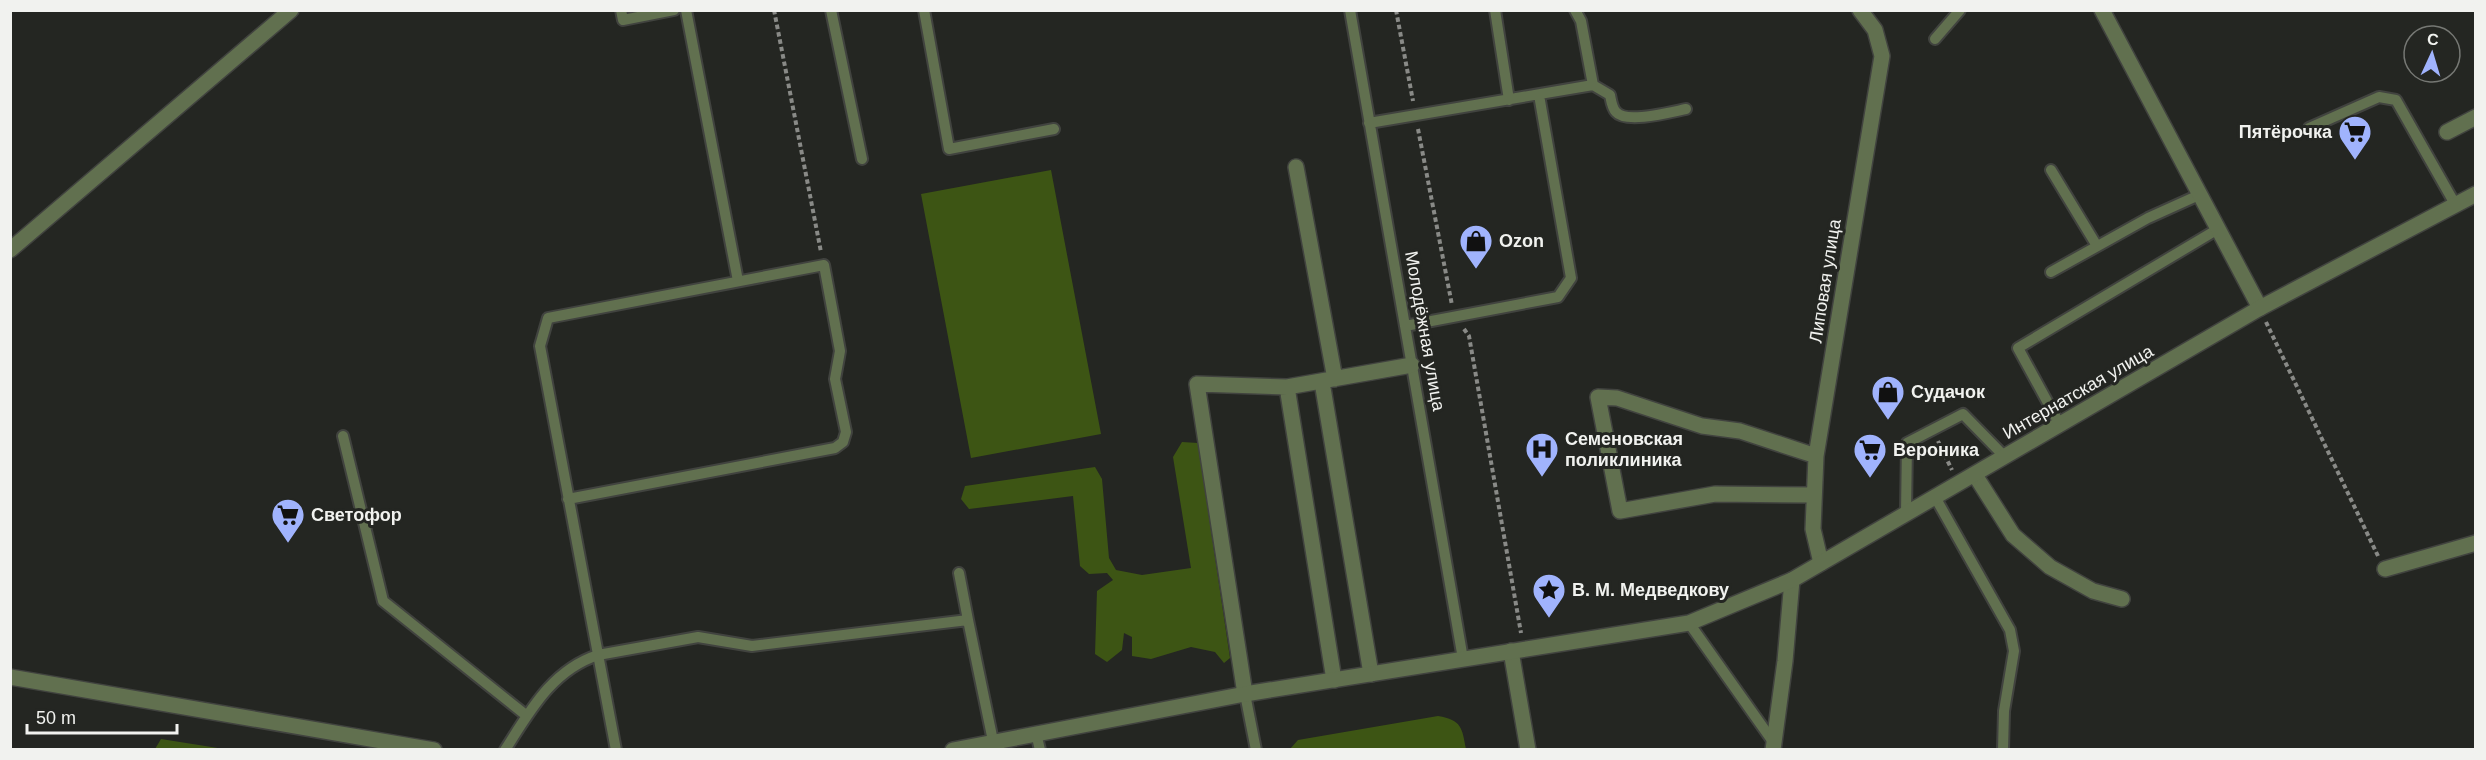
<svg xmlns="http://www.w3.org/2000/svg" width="2486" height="760" font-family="Arial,sans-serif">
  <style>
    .green { fill: #3d5514 }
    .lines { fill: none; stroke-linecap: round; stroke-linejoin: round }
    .service-casing { stroke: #41433f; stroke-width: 14 }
    .minor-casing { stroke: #41433f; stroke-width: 18 }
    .tertiary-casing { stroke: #41433f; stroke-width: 18 }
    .path { stroke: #898a87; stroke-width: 4; stroke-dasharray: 4.5 3; stroke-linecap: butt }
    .service { stroke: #61704f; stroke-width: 10 }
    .minor { stroke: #61704f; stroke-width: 15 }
    .tertiary { stroke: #61704f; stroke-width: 15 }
    .labels { text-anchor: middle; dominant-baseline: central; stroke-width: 6; stroke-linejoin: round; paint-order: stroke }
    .poi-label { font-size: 18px; font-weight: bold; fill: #f1f2ef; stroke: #242622; text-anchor: start }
    .street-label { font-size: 18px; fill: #f1f2ef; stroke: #242622 }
  </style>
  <rect width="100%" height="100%" fill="#242622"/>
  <!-- green -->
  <path class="green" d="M 1051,170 L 1101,434 L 971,458 L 921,194 Z
    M 1182,442 L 1198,443 L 1230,658 L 1224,663 L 1215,652 L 1191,647 L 1151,659 L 1132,656 L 1132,637 L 1124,633 L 1122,650 L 1107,662 L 1095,654 L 1097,591 L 1113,580 L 1107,573 L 1089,574 L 1080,566 L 1073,496 L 969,509 L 961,499 L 965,486 L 1095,467 L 1102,479 L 1109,558 L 1116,570 L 1142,575 L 1191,568 L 1173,457 Z
    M 1438,716 C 1462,720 1462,728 1466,749 L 1290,749 L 1298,740 Z
    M 161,739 L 224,749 L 155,749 Z"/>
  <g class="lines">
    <!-- service casing -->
    <g class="service-casing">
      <path id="service" d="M 621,10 L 623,20 L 674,10
        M 686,10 L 738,281
        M 831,10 L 862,159
        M 924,10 L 949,149 L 1054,129
        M 1350,10 L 1463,659
        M 1495,10 L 1509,100
        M 1575,10 L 1581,21 L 1593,85
        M 1935,39 L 1960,10
        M 1369,123 L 1593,85 L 1610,95 C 1611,100 1612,108 1616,112 C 1626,124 1671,112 1686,109
        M 2309,128 L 2379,97 L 2396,100 L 2455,204
        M 2051,170 L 2097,246
        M 2051,272 L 2148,218 L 2199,195
        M 1405,326 L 1558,297 L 1571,278 L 1539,95
        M 2060,425 L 2018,348 L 2218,229
        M 343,436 L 383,601 L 527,716
        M 1935,497 L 2010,630 L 2014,651 L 2004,711 L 2003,750
        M 568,499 L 835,448 L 843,442 L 846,432 L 835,379 L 840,351 L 824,265 L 548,318 L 540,346 L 616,750
        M 1906,514 L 1907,443 L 1963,414 L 2005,457
        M 959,573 L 968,620
        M 1689,623 L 1774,743
        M 1245,694 L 1256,750
        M 1036,733 L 1040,750
        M 505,750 C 530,711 552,670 598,655 L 698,637 L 752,646 L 968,620 L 993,741"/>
    </g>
    <!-- minor casing -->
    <g class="minor-casing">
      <path id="minor" d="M 2102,10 L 2260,308
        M 2447,132 L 2476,117
        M 1296,167 L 1335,379
        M 10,250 L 291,10
        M 1322,382 L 1371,674
        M 1287,387 L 1412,365
        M 1975,475 L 2013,535 L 2050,567 L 2093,591 L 2122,599
        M 1813,495 L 1715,494 L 1620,511 L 1598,397 L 1617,398 L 1702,426 L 1740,431 L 1816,456
        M 1821,563 L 1813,529 L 1816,456 L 1882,56 L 1875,30 L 1860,10
        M 2385,569 L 2476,543
        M 1511,651 L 1528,750
        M 10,677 L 434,750
        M 1245,694 L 1197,384 L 1287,387 L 1334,680
        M 1773,750 L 1785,661 L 1792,580"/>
    </g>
    <!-- tertiary casing -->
    <g class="tertiary-casing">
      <path id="tertiary" d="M 953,750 L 1245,694 L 1689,623 L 1792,580 L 2260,308 L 2476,194"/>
    </g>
    <!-- path -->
    <path class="path" d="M 774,10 L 821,252
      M 1396,10 L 1413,101
      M 1418,129 L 1452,305
      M 2266,322 L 2378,556
      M 1464,329 L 1469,336 L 1521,633
      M 1938,441 L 1952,470"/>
    <!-- service -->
    <use href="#service" class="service"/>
    <!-- minor -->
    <use href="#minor" class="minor"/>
    <!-- tertiary -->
    <use href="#tertiary" class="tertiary"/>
  </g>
  <!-- icons -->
  <defs>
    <g id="supermarket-pin" transform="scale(1.725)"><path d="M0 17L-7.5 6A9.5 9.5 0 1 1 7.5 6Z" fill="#a0b3fd" stroke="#242622"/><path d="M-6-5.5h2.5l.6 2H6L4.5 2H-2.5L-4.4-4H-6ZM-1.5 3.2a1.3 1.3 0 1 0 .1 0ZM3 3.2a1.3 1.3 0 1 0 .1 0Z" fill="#111"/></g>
    <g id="shop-pin" transform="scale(1.725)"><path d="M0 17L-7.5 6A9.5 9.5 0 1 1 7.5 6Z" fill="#a0b3fd" stroke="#242622"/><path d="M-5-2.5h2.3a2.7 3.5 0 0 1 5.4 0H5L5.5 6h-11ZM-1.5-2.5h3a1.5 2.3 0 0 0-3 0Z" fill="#111"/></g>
    <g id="hospital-pin" transform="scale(1.725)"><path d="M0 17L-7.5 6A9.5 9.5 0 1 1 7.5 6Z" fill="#a0b3fd" stroke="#242622"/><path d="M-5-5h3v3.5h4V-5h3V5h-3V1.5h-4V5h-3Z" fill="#111"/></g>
    <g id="sight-pin" transform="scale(1.725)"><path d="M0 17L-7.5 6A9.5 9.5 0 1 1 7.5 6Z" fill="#a0b3fd" stroke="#242622"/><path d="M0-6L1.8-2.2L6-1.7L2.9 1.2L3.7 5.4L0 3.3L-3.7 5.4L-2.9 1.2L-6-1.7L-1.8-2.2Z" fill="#111"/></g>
  </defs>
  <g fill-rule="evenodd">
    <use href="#supermarket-pin" x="2355" y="132"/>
    <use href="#shop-pin" x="1476" y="241"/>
    <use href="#shop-pin" x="1888" y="392"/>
    <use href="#hospital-pin" x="1542" y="449"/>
    <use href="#supermarket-pin" x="1870" y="450"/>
    <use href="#supermarket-pin" x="288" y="515"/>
    <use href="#sight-pin" x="1549" y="590"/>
  </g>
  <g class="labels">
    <!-- poi labels -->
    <g class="poi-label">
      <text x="2332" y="132" text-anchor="end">Пятёрочка</text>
      <text x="1499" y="241">Ozon</text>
      <text x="1911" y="392">Судачок</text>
      <text x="1565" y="439">Семеновская<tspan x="1565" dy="21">поликлиника</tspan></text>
      <text x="1893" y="450">Вероника</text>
      <text x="311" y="515">Светофор</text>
      <text x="1572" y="590">В. М. Медведкову</text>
    </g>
    <!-- street labels -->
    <g class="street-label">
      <text transform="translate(1825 281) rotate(-81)">Липовая улица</text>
      <text transform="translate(1425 331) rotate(80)">Молодёжная улица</text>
      <text transform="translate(2078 392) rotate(-30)">Интернатская улица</text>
    </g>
  </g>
  <!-- border -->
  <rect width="2486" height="760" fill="none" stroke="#f1f2ef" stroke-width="24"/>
  <!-- north arrow -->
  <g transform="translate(2432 54) rotate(4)"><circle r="28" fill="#242622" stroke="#767874" stroke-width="1.5"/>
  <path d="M0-4.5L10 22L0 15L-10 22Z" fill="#a0b3fd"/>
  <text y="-9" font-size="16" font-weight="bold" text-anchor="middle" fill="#f1f2ef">С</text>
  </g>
  <!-- scale -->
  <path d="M27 724v9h150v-9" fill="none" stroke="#f1f2ef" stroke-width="3"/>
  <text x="36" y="724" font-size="18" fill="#f1f2ef" stroke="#242622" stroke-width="4.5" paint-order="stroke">50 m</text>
</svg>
